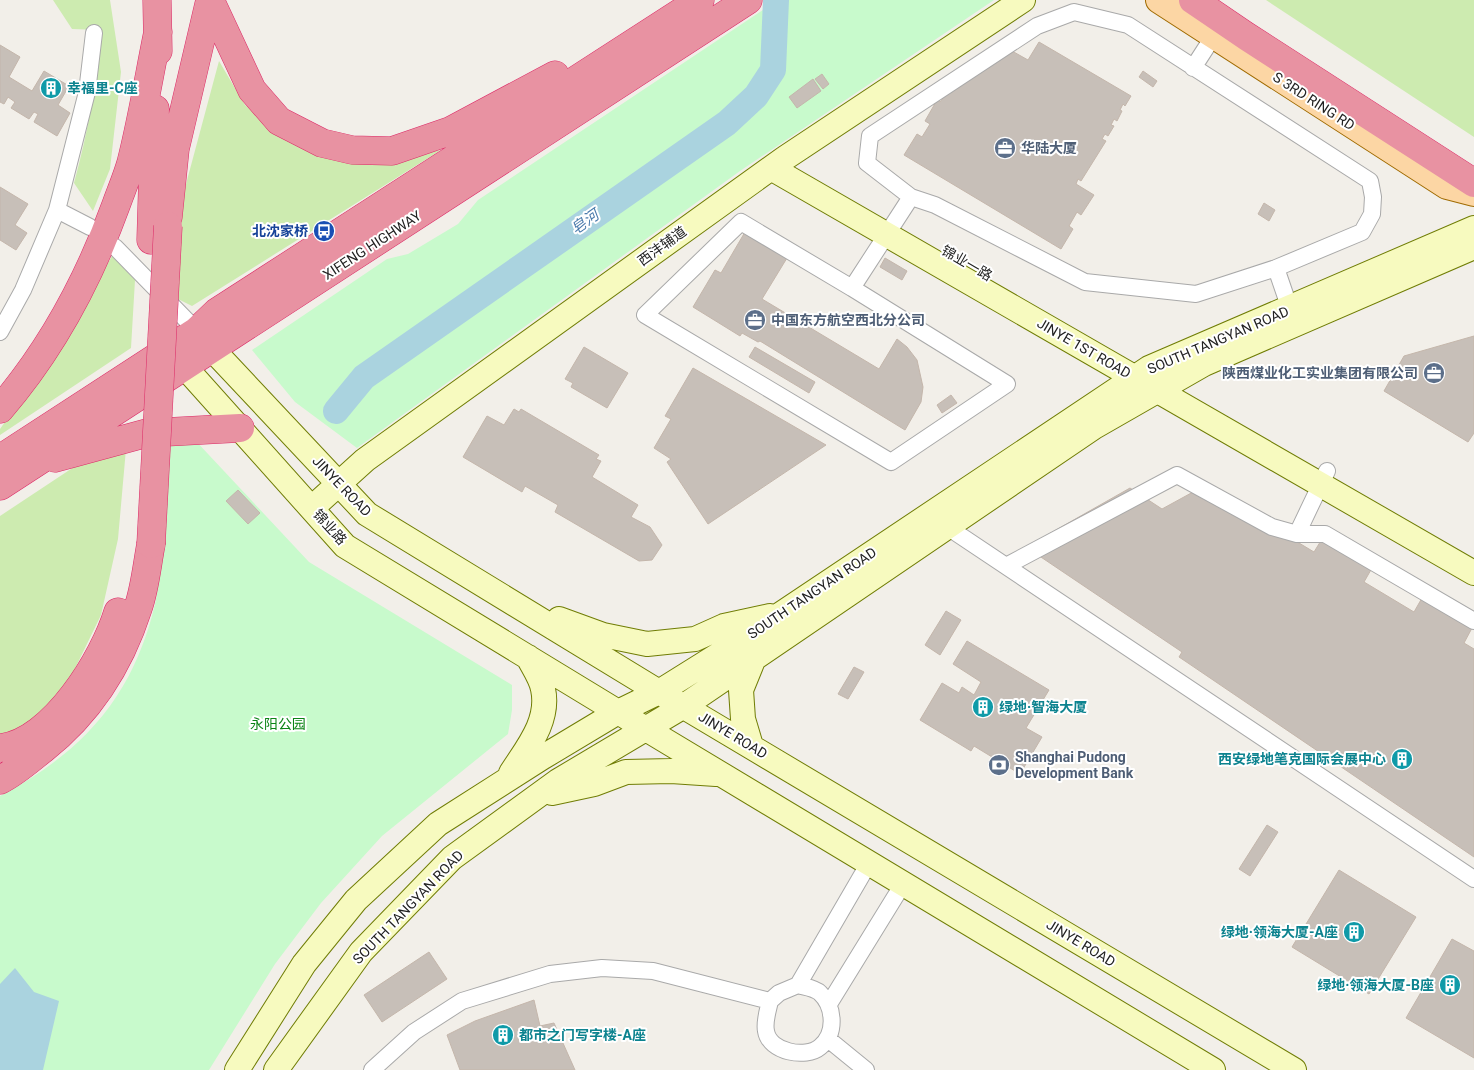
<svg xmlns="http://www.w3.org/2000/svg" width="1474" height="1070" font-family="Roboto,'Noto Sans SC',sans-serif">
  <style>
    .grass { fill: #cdebb0 }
    .park { fill: #c8facc }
    .water { fill: #aad3df }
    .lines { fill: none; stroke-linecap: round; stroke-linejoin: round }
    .river { stroke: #aad3df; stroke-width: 26 }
    .building { fill: #c7bfb8; stroke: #c4b6ab }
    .street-casing { stroke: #a9a9a9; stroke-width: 18 }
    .secondary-casing { stroke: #707d05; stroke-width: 26 }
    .primary-casing { stroke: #a06b00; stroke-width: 28 }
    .highway-casing { stroke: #dc2a67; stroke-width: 29 }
    .street { stroke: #fff; stroke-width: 16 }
    .secondary { stroke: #f7fabf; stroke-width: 24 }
    .primary { stroke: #fcd6a4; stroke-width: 26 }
    .highway { stroke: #e892a2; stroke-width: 28 }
    .highway-bridge-casing { stroke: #dc2a67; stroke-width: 29; stroke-linecap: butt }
    .highway-bridge { stroke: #e892a2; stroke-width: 28 }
    .labels { text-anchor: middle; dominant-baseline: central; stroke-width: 4; stroke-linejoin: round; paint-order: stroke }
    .culture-label { font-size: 14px; font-weight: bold; fill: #0d838f; stroke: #fff; text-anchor: start }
    .street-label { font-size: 14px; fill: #222; stroke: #fff }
    .service-label { font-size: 14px; font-weight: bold; fill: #4e5e75; stroke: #fff; text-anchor: start }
    .transit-label { font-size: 14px; font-weight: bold; fill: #164399; stroke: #fff; text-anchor: end }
    .park-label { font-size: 14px; fill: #0c8416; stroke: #fff }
    .water-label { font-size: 15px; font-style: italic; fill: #4a7aab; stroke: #fff }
  </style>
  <rect width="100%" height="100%" fill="#f2efe9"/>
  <!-- grass -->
  <path class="grass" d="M 53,0 L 110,0 L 121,72 L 110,169 L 93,211 L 74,183 C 88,132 97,82 100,30 L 72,29 Z
    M 1266,0 L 1474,0 L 1474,137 Z
    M 219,61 L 245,105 L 277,132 L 380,162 L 441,150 L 192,306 L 178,299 L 182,199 Z
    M 112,256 L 135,280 L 131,348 L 0,435 L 0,429 L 64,337 Z
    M 126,449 L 118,539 L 101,615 L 69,681 L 26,728 L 0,737 L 0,516 L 80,463 Z"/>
  <!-- park -->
  <path class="park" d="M 778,0 L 994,0 L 740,171 L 357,448 L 295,402 L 252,350 L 387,259 L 408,254 L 458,224 L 478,200 Z
    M 194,439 L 309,562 L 512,685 L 512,710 L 508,734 L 382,836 L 321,903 L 275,964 L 209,1070 L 0,1070 L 0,796 C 83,752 133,697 155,604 C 159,587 158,568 160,551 C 164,514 167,478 171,441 Z"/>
  <!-- water -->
  <path class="water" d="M 15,968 L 34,992 L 59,1001 L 43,1070 L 0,1070 L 0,984 Z"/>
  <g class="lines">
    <!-- river -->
    <path class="river" d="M 336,411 L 364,377 L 727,123 L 756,96 L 773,70 L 776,0"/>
  </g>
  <!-- building -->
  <path class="building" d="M 1039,42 L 1131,96 L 1125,106 L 1123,104 L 1120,110 L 1122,111 L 1117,121 L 1114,119 L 1111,125 L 1114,126 L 1108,136 L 1105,134 L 1102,139 L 1106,141 L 1081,181 L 1078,179 L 1076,184 L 1094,195 L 1081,215 L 1077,212 L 1069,226 L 1073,229 L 1061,249 L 904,155 L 917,134 L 922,137 L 930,124 L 925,121 L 937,100 L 940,102 L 946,94 L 1012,51 L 1028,60 Z
    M 0,45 L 20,57 L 9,77 L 32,91 L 44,71 L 69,86 L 58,105 L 70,113 L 57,136 L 34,122 L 38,114 L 34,112 L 29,119 L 11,108 L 15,102 L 8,97 L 4,104 L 0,102 Z
    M 1143,71 L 1157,81 L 1153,87 L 1139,77 Z
    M 822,74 L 829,84 L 823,89 L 815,79 Z
    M 813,79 L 821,91 L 797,108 L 789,97 Z
    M 0,187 L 28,204 L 15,225 L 27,233 L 16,250 L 0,240 Z
    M 1264,203 L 1275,210 L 1269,221 L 1258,214 Z
    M 745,232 L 787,258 L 762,299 L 879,369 L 897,339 L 907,347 L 917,360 L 923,387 L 921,402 L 905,430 L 760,341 L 758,342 L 742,333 L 740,336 L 693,307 L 715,270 L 721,273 Z
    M 885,258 L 907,271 L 902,280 L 880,267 Z
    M 1474,336 L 1474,433 L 1468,442 L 1384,391 L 1404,356 Z
    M 584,347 L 628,373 L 607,408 L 571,387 L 573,383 L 565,379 Z
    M 755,347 L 815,382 L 809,393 L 749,357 Z
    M 693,368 L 826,445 L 708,524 L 667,462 L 671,459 L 654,448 L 671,419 L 665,416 Z
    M 951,395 L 957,403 L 942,413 L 937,405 Z
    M 514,409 L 519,412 L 521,409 L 599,455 L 596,459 L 601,461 L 592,477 L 638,505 L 631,517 L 650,527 L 662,545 L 652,560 L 639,561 L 555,512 L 558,505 L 525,486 L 522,492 L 463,457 L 487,416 L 504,425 Z
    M 1204,486 L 1314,552 L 1322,539 L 1372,568 L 1364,582 L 1414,612 L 1422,598 L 1472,628 L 1464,643 L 1474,649 L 1474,857 L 1185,661 L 1179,657 L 1182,652 L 1026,547 L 1130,488 L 1162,509 Z
    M 238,490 L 260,513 L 248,524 L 226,501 Z
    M 946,611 L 961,620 L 940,655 L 925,645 Z
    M 967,641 L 1049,690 L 1026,728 L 1042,737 L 1020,774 L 974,746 L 971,751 L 920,720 L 942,683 L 959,693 L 962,687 L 974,695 L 981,682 L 953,664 Z
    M 854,667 L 864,672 L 848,699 L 838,694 Z
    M 1267,825 L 1278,832 L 1250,876 L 1239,869 Z
    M 1339,870 L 1416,917 L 1369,994 L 1292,947 Z
    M 1452,939 L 1474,951 L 1474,1058 L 1406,1018 Z
    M 429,952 L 447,979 L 382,1022 L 364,995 Z
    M 534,1000 L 540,1026 L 554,1023 L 575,1070 L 460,1070 L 447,1035 L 475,1021 Z"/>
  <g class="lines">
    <!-- street casing -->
    <g class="street-casing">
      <path id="street" d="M 1074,12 L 1128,25 L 1370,181 L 1373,197 L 1372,214 L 1362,232 L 1276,268 L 1196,294 L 1085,282 L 935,205 L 911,197 L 867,163 L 870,136 L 1037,26 Z
        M 1193,68 L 1213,37
        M 57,210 L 90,227
        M 115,247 L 197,331
        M 1276,268 L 1290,309
        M 852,288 L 1007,384 L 891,462 L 645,315 L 741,222 L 852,288 L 911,197
        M 0,332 L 23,290 L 57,210 L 87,92 L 94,33
        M 946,526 L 1474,879
        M 1297,534 L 1327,471
        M 1006,566 L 1177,475 L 1272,527 L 1297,534 L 1325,534 L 1474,621
        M 798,985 C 805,987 815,988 820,993 C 834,1006 837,1033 820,1047 C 806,1059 769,1052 766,1031 C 764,1022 768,1010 770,1001 L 779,993 Z
        M 798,985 L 869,863
        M 829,1004 L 903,884
        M 828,1039 L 866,1070
        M 372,1070 L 414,1032 L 462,1001 L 550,974 L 602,968 L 653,971 L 770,1001"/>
    </g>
    <!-- secondary casing -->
    <g class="secondary-casing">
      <path id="secondary" d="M 771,168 L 1474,573
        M 212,349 L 367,514 L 659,692 L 1294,1070
        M 183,365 L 345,546 L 646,729 L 1213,1070
        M 312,508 L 365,460 L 785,158 L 1023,0
        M 559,619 L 603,635 L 647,644 L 695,639 L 724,626 L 770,616
        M 751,746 L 743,719 L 741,690 L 754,658
        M 511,773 C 527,748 550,721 543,689 C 541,678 533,667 528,657
        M 552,793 L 594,784 L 626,772 L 671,771 L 716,774
        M 237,1070 L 304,964 L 356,900 L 438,824 L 543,757 L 618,712 L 659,692 L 739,642 L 1149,368 L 1474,228
        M 276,1070 L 361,952 L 452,858 L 558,781 L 684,706 L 1094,427 L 1204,364 L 1474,247"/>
    </g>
    <!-- primary casing -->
    <g class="primary-casing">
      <path id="primary" d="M 1159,0 L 1447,186 L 1474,193"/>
    </g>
    <!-- highway casing -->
    <g class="highway-casing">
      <path id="highway" d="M 157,0 L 158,51
        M 210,0 L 252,90 L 279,121 L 322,143 L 352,150 L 392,151 L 450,131 L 555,75
        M 1193,0 L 1246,36 L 1474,183
        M 168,217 L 175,149 L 210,0
        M 151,240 L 155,109
        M 0,409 C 51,350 89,279 116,205 C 121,191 127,177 131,163 C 142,120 149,76 158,32
        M 55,458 L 147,433 L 240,428
        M 0,459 L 197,331 L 217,312 L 700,0
        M 0,486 L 748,0
        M 0,748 C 53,743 104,658 118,612
        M 0,780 C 16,772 29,760 43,749 C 90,712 120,664 138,608 C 145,588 147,565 151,544"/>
    </g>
    <!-- street -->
    <use href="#street" class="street"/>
    <!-- secondary -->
    <use href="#secondary" class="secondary"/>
    <!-- primary -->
    <use href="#primary" class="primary"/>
    <!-- highway -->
    <use href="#highway" class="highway"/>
    <!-- highway-bridge casing -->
    <g class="highway-bridge-casing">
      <path id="highway-bridge" d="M 151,544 L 168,226"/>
    </g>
    <!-- highway-bridge -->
    <use href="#highway-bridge" class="highway-bridge"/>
  </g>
  <!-- icons -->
  <defs>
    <g id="building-disc" transform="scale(1.125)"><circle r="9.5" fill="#0f9aa8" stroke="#fff"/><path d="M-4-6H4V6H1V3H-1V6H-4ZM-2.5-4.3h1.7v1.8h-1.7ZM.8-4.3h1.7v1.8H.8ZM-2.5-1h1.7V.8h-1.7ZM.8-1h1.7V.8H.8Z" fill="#fff"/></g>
    <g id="office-disc" transform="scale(1.125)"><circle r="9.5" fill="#5c6f8a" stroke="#fff"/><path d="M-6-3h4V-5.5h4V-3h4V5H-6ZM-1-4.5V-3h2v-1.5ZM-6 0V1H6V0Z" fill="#fff"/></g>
    <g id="bus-disc" transform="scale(1.125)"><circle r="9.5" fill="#1a4fb4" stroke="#fff"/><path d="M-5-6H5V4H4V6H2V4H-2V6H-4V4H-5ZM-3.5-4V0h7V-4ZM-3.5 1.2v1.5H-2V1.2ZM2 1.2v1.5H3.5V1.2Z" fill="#fff"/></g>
    <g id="bank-disc" transform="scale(1.125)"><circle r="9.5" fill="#5c6f8a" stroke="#fff"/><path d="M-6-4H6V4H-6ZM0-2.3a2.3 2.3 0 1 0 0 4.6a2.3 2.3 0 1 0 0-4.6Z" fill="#fff"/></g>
  </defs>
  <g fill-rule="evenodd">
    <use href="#building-disc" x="51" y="88"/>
    <use href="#office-disc" x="1005" y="148"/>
    <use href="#bus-disc" x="324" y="231"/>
    <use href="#office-disc" x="755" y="320"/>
    <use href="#office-disc" x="1434" y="373"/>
    <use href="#building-disc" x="983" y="707"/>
    <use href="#building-disc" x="1402" y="759"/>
    <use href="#bank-disc" x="999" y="765"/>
    <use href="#building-disc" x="1354" y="932"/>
    <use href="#building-disc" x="1450" y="985"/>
    <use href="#building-disc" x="503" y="1035"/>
  </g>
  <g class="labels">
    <!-- culture labels -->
    <g class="culture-label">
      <text x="67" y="88">幸福里-C座</text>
      <text x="999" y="707">绿地·智海大厦</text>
      <text x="1386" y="759" text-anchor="end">西安绿地笔克国际会展中心</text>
      <text x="1338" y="932" text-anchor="end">绿地·领海大厦-A座</text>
      <text x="1434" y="985" text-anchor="end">绿地·领海大厦-B座</text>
      <text x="519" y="1035">都市之门写字楼-A座</text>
    </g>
    <!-- street labels -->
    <g class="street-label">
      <text transform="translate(1314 101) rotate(33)">S 3RD RING RD</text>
      <text transform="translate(372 245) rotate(-33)">XIFENG HIGHWAY</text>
      <text transform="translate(662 246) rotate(-36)">西沣辅道</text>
      <text transform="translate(967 263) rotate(30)">锦业一路</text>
      <text transform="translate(1218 340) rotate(-23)">SOUTH TANGYAN ROAD</text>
      <text transform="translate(1084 348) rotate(30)">JINYE 1ST ROAD</text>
      <text transform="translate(342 486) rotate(46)">JINYE ROAD</text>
      <text transform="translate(330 527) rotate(48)">锦业路</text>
      <text transform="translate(812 593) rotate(-34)">SOUTH TANGYAN ROAD</text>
      <text transform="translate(733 735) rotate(31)">JINYE ROAD</text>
      <text transform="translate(408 907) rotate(-46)">SOUTH TANGYAN ROAD</text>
      <text transform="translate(1081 943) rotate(31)">JINYE ROAD</text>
    </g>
    <!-- service labels -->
    <g class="service-label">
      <text x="1021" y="148">华陆大厦</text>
      <text x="771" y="320">中国东方航空西北分公司</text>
      <text x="1418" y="373" text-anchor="end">陕西煤业化工实业集团有限公司</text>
      <text x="1015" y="757">Shanghai Pudong<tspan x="1015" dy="16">Development Bank</tspan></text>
    </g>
    <!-- transit labels -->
    <g class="transit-label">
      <text x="308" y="231">北沈家桥</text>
    </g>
    <!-- park labels -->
    <g class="park-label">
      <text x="278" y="724">永阳公园</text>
    </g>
    <!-- water labels -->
    <g class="water-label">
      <text transform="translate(585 222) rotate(-35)">皂河</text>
    </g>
  </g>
</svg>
